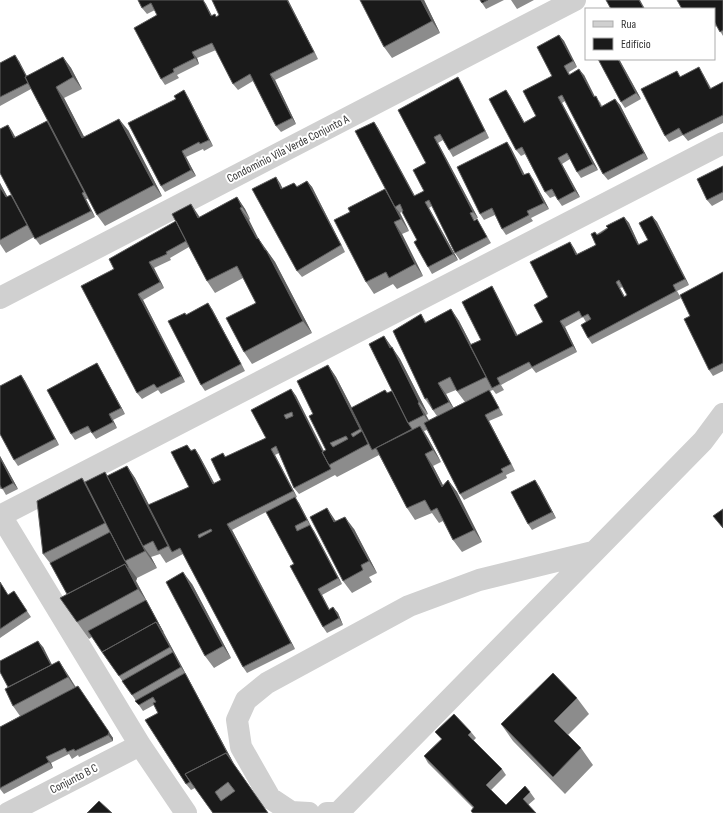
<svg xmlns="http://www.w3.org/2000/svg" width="723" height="813" font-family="'Sofia Sans Condensed',sans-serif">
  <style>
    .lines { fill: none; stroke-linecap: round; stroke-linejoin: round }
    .minor { stroke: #d0d0d0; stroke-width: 22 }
    .wall { fill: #8c8c8c; fill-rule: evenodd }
    .shaded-wall { fill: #5f5f5f }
    .building { fill: #1a1a1a; stroke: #5f5f5f; fill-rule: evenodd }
    .labels { text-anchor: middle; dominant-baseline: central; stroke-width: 4; stroke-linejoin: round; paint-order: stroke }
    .street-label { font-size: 12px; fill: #333; stroke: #fff }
  </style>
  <rect width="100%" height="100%" fill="#fff"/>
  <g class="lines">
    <!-- minor -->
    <path class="minor" d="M 0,298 L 575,0
      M 0,516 L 723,143
      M 1,516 L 140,745 L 186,813
      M 8,813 L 140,745
      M 309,813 L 291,812 L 270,798 L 241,747 L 237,720 L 246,700 L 267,683 L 409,606 L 479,580 L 593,552
      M 327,813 L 338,813 L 703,441 L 723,414"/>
  </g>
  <!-- wall -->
  <path class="wall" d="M 138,0 L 203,0 L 212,16 L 215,14 L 217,17 L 219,15 L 212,0 L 288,0 L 318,59 L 275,80 L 296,124 L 281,132 L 276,126 L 253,81 L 238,90 L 233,84 L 216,50 L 197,58 L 199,64 L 177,75 L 179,78 L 165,85 L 161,79 L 157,15 L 155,10 L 147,14 L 142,8 Z
    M 424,0 L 440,33 L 392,58 L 384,47 Z
    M 480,0 L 504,0 L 486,9 Z
    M 511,0 L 534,0 L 517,9 Z
    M 723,0 L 723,36 L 717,26 L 714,27 L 714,9 Z
    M 559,35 L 564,41 L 577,67 L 569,72 L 570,75 L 584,75 L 595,97 L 600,102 L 602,106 L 615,99 L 620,105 L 648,159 L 608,180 L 603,174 L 565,101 L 562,103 L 598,170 L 581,178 L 577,172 L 570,159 L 562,164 L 580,197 L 562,206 L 555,196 L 550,198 L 545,192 L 525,154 L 521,156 L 516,150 L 510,96 L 524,122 L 536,116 L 552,76 Z
    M 63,57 L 71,68 L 82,89 L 64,98 L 84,137 L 128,130 L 162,196 L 105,226 L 97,215 L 31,89 L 0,106 L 0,63 L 19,61 L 27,76 Z
    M 598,59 L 619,59 L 641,99 L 625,108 L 621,102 Z
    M 703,74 L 711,88 L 723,82 L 723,123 L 688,141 L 683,135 L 669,142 L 665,136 L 681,76 Z
    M 462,84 L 489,138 L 453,157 L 449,150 L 443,140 L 438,143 L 478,218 L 474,220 L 475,221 L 477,219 L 481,226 L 491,243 L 460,260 L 455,253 L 432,206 L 429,208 L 458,260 L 432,274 L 428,267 L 417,240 L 403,211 L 400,213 L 409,231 L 402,234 L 423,276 L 397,289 L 393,284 L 374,294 L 366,282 L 389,195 L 374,122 L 378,128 L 415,196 L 424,191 L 426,163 L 398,110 Z
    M 188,97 L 213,146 L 204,151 L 203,149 L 186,157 L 196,176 L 165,192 L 161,186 Z
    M 47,121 L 51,127 L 88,199 L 86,199 L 95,217 L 40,245 L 34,237 L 6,253 L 0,244 L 0,183 L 7,196 L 14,199 L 8,125 L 15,137 Z
    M 507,142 L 511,148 L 524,175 L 533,179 L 549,209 L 531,218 L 533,221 L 506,235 L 502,229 L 495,215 L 484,220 L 480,214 Z
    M 723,166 L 723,200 L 712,206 L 707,200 Z
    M 307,181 L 312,187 L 345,252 L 302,277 L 297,271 L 280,183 L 282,189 L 297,186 Z
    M 237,197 L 245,209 L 250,219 L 249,220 L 258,238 L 275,262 L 312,333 L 252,364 L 244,352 L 256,303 L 243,278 L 215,293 L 207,281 L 189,247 L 170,258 L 171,260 L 154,268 L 164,288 L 143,300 L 185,382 L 161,394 L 158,390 L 142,399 L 137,393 L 114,269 L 176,221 L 200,217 Z
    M 652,216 L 657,222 L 689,285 L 677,291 L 681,298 L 592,344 L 588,338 L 586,322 L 583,317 L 565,327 L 577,352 L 536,373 L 532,368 L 501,385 L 504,390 L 496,394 L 493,390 L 490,391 L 493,396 L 503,415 L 489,421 L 515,471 L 506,475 L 507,478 L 464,500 L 460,494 L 427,430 L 424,431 L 428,438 L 441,462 L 433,466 L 443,485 L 448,480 L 457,492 L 482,542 L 462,552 L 453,540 L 443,521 L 439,523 L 432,513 L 415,520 L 407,508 L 379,455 L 337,477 L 335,475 L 299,494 L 294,488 L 279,453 L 275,455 L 297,497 L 295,498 L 299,503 L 311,526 L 310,526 L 314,531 L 342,584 L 322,595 L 329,609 L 333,607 L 338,613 L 343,625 L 327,633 L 323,627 L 294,564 L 266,512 L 232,530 L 295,649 L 247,673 L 243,667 L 183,554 L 166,563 L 160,554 L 151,557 L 157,568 L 137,578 L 136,581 L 234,764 L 268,813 L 213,813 L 195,788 L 191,790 L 186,784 L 158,713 L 154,705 L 143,711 L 92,637 L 89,639 L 60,598 L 67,594 L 50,563 L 43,554 L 82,478 L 85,482 L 109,478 L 127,466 L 135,478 L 149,505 L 189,487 L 187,445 L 191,450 L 195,449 L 199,455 L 214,483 L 221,480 L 225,457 L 266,438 L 291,389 L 296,396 L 324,451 L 326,450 L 313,414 L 328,365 L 336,377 L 352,408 L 385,390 L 387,393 L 392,391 L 384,336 L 400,359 L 428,414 L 426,415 L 429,420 L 437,416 L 425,399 L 421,314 L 426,322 L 451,309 L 459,321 L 471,344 L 481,340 L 492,286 L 496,293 L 517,336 L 543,322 L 548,297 L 570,242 L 577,254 L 596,245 L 597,234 L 624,217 L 629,223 L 639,245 L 648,240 ZM 623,287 L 627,295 L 625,297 L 620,288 ZM 456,390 L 465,402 L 453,408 L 446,394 Z
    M 723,272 L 723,371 L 713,376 L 709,370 L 690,316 Z
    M 212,309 L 245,371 L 205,391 L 201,385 L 186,315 Z
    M 97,363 L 101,370 L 125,414 L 113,420 L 117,428 L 96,439 L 91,432 L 75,440 L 71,434 Z
    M 21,375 L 25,381 L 59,445 L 18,466 L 14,460 Z
    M 0,456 L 18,489 L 6,495 L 2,488 L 0,489 Z
    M 539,486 L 556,518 L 532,530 L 528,524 Z
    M 335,520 L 336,521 L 354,529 L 377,573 L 369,577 L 372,582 L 352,593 L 343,581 Z
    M 0,582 L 8,595 L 14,591 L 31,617 L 0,638 Z
    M 192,584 L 231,658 L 214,668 L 205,656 Z
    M 43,647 L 52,665 L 59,661 L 70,678 L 76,687 L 113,738 L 113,741 L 79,757 L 78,755 L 72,759 L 69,754 L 51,763 L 53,768 L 4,794 L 0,789 L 0,727 L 20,716 L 13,706 L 8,687 Z
    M 577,698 L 589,714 L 568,735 L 581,748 L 593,765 L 565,794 L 513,741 L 501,724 Z
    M 435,732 L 471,732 L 476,738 L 473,741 L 502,769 L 506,775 L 491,790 L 506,805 L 530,792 L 535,799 L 528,805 L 536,813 L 472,813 L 471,811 L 473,808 L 428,763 L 424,756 L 441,739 Z"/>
  <!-- shaded-wall -->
  <path class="shaded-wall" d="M 203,0 L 206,4 L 215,22 L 211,16 Z
    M 287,0 L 288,0 L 318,59 L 314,52 Z
    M 421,0 L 424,0 L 440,33 L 432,21 Z
    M 639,0 L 640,0 L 645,9 L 644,9 Z
    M 559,35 L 564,41 L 577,67 L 573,61 Z
    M 192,52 L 197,58 L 199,64 L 195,58 Z
    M 15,55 L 19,61 L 33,89 L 29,82 Z
    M 63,57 L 71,68 L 82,89 L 73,77 Z
    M 618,59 L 619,59 L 641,99 L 636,93 Z
    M 699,67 L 703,74 L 714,95 L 710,89 Z
    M 579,69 L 584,75 L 598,103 L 594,97 Z
    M 270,74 L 275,80 L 296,124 L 292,118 Z
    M 458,77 L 462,84 L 489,138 L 485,131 Z
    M 56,87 L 64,98 L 91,150 L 82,138 Z
    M 184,90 L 188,97 L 213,146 L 209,140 Z
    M 506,90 L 510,96 L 528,129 L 524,123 Z
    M 558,97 L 562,103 L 598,170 L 593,164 Z
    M 615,99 L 620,105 L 648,159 L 644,153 Z
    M 119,119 L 128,130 L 162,196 L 154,185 Z
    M 47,121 L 51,127 L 88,199 L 84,192 Z
    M 374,122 L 378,128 L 418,202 L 414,196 Z
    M 8,125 L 12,131 L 19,144 L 14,138 Z
    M 434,137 L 438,143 L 478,218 L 473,212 Z
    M 507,142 L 511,148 L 528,181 L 523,175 Z
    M 182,151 L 186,157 L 196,176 L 191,170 Z
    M 558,158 L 562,164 L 580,197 L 575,191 Z
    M 529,173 L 533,179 L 549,209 L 544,203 Z
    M 276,177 L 280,183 L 286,195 L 281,189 Z
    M 307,181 L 312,187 L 345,252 L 341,245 Z
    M 0,183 L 14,209 L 6,197 L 0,187 Z
    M 385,189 L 394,201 L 395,207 L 400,213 L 409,231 L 401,219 Z
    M 82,193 L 86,199 L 95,217 L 91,211 Z
    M 237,197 L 245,209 L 250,219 L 242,207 Z
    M 425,202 L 429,208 L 458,260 L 453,254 Z
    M 191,204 L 199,216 L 206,230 L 198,218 Z
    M 240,208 L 249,220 L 258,238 L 275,262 L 312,333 L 303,321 L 257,239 Z
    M 652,216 L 657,222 L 689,285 L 685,279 Z
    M 624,217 L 629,223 L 642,251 L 638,245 Z
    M 394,222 L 402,234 L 423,276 L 415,264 Z
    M 570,242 L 574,248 L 581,261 L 576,255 Z
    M 149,262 L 154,268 L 164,288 L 160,282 Z
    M 616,282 L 620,288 L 628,303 L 624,297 Z
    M 492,286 L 496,293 L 521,342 L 516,336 Z
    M 138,294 L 143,300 L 185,382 L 181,376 Z
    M 208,303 L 212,309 L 245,371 L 241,364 Z
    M 451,309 L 459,321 L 493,387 L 486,377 Z
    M 560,321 L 565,327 L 577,352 L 573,346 Z
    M 384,336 L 400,359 L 428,414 L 419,402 Z
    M 97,363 L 101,370 L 125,414 L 121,408 Z
    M 328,365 L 336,377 L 369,441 L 360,429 Z
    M 21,375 L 25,381 L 59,445 L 55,439 Z
    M 438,383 L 446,394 L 457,414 L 449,402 Z
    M 291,389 L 296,396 L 330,464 L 329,465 Z
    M 418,403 L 426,415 L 432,427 L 424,415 Z
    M 109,414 L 113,420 L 117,428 L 113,422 Z
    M 485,415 L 489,421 L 515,471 L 511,464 Z
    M 420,426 L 428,438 L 441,462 L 433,450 Z
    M 195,449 L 199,455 L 218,490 L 213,484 Z
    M 271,449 L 275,455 L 297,497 L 293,491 Z
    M 425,454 L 433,466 L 450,499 L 442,487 Z
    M 0,456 L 18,489 L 13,483 L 0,458 Z
    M 127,466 L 135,478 L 173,551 L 172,552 L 168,546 Z
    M 105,472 L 116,489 L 143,546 L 151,557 L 157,568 L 145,551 Z
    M 448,480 L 457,492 L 482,542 L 474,530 Z
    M 535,480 L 539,486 L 556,518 L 552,512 Z
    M 295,497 L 299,503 L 311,526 L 307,520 Z
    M 327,508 L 335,520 L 343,534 L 334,522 Z
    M 345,517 L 354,529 L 377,573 L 369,561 Z
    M 227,524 L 232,530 L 295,649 L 291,643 Z
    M 310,525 L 314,531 L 342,584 L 338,578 Z
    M 125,564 L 128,566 L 137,578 L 136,581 L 234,764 L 231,760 L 185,673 L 181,667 L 156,622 L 146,600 L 138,589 Z
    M 183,572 L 192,584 L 231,658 L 223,646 Z
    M 318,589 L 322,595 L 333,616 L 329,610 Z
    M 333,607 L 338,613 L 343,625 L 339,618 Z
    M 38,641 L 43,647 L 60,681 L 57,677 Z
    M 59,661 L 70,678 L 79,694 L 68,677 Z
    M 78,686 L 113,738 L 113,741 L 108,735 Z
    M 46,757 L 51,763 L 53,768 L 49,762 Z"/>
  <!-- building -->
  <path class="building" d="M 138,0 L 203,0 L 211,16 L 215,14 L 216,17 L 219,15 L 212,0 L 287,0 L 314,52 L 270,74 L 292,118 L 276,126 L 250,74 L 233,84 L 212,43 L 192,52 L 195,58 L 173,69 L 174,72 L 161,79 L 134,28 L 157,15 L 151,3 L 142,8 Z
    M 360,0 L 421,0 L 432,21 L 384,47 Z
    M 480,0 L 488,0 L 482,3 Z
    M 606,0 L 639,0 L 644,9 L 611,9 Z
    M 677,0 L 723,0 L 723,30 L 720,32 L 714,21 L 714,9 L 682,9 Z
    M 559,35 L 573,61 L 564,66 L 569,75 L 579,69 L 594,97 L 596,96 L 601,107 L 615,99 L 644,153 L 603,174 L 562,95 L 558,97 L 593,164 L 577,172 L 567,153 L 558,158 L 575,191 L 558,200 L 552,189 L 545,192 L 522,147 L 516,150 L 489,99 L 506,90 L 524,123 L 536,116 L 523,91 L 552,76 L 537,47 Z
    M 15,55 L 26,76 L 25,77 L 28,83 L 0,97 L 0,63 Z
    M 63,57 L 73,77 L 56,87 L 82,138 L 119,119 L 154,185 L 97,215 L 25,77 Z
    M 598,59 L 618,59 L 636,93 L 621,102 Z
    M 699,67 L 710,89 L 723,82 L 723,115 L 683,135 L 679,128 L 665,136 L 641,89 L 677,71 L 680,77 Z
    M 458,77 L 485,131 L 449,150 L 440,134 L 434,137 L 473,212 L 470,213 L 474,221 L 477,219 L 487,237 L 455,253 L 429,200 L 425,202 L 453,254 L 428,267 L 414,242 L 417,240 L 402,212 L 403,211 L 400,204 L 395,207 L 355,131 L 374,122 L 414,196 L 424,191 L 413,170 L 426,163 L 398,110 Z
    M 184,90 L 209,140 L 200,144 L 199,142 L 182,151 L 191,170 L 161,186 L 128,123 L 176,99 L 174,96 Z
    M 47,121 L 84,192 L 82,193 L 91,211 L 35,239 L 0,173 L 0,129 L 8,125 L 14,138 Z
    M 507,142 L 523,175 L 529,173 L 544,203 L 527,211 L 529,215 L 502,229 L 492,208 L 480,214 L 457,167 Z
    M 723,166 L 723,192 L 707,200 L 697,179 Z
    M 276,177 L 281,189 L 294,183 L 297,187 L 307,181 L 341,245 L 297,271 L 252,189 Z
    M 0,187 L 6,197 L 11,195 L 27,225 L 0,240 Z
    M 385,189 L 401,219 L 394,222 L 415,264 L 389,278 L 386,272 L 366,282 L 334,220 L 350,212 L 348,208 Z
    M 237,197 L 242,207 L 240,208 L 257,239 L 258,238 L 265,250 L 266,250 L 303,321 L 244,352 L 226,318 L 256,303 L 237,266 L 207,281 L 172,214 L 191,204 L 198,218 Z
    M 652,216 L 685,279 L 673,285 L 676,291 L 588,338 L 581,325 L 591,319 L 588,314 L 582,317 L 579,311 L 560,321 L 573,346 L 532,367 L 529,362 L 497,378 L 500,384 L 492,388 L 470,345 L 481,340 L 462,302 L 492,286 L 516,336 L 543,322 L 534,305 L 548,297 L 530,262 L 570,242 L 576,255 L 596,245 L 591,234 L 595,232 L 597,235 L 601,233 L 608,228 L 606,226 L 624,217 L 638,245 L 648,240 L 639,223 ZM 619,280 L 627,295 L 624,297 L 616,282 Z
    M 176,221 L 186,241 L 166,252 L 167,254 L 149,262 L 160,282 L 138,294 L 181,376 L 157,388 L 154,384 L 137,393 L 81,286 L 114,269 L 109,259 Z
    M 723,272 L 723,363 L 709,370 L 684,319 L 690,316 L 680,295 Z
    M 208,303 L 241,364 L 201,385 L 168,321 L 185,313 L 186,315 Z
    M 451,309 L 486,377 L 457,391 L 450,377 L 438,383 L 449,402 L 433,410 L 427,398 L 425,399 L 393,331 L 421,314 L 425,323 Z
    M 384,336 L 390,348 L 392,347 L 419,402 L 418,403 L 424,415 L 408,423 L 369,344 Z
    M 97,363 L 121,408 L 109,414 L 113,422 L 92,433 L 88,426 L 71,434 L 47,390 Z
    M 328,365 L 360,429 L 351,434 L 353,437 L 362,431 L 368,444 L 329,465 L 322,452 L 326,450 L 309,416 L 313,414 L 297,381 ZM 346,436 L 348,439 L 333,447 L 330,443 Z
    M 21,375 L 55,439 L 14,460 L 0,434 L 0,386 Z
    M 291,389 L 323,452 L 322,452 L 331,469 L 294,488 L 276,446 L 271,449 L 293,491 L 227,524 L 291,643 L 243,667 L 180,548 L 172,552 L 148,505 L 189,487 L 171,452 L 187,445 L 191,451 L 195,449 L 213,484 L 221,480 L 211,459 L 223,453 L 225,457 L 266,438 L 251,410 ZM 292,412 L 293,416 L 286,419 L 284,415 ZM 211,529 L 212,531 L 199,538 L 198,535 Z
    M 385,390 L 387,393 L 392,391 L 408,423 L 412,429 L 372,450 L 351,408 Z
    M 489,390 L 499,408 L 485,415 L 511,464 L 501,469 L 503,472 L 460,494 L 424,423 Z
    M 420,426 L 433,450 L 425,454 L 442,487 L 448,480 L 474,530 L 453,540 L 437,508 L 431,511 L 425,500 L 407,508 L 376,448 Z
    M 0,458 L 13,483 L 2,489 L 0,485 Z
    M 127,466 L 168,546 L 158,551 L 153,541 L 143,546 L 107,476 Z
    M 105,472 L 145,551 L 125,561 L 85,482 Z
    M 82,478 L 105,523 L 43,554 L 37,501 Z
    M 535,480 L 552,512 L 528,524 L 511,492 Z
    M 295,497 L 307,520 L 295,526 L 297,531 L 310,525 L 338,578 L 318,589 L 329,610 L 333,607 L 339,618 L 323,627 L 290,566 L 294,564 L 266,512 Z
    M 327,508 L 334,522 L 345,517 L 369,561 L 361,565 L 363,570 L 343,581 L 310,517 Z
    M 723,509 L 723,528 L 713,516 Z
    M 110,532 L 125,561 L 128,566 L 128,569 L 125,564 L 67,594 L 50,563 Z
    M 125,564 L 138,589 L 77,622 L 60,598 Z
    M 183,572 L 223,646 L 205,656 L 166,582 Z
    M 0,582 L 8,595 L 14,591 L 27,611 L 0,629 Z
    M 146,600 L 163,632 L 156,622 L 102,652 L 88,631 Z
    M 156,622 L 170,647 L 119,676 L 102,652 Z
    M 38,641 L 51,665 L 8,687 L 0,672 L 0,661 Z
    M 173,652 L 181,667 L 132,695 L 122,681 Z
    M 59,661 L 68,677 L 13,706 L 5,689 Z
    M 185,673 L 230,758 L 226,753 L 185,774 L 190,782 L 186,784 L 145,720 L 158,713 L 153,703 L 156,702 L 153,697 L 139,705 L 135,701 Z
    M 553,673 L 577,698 L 554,721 L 581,748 L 553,777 L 501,724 Z
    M 78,686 L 109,732 L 108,735 L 75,751 L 74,749 L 67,752 L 65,748 L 46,757 L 49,762 L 0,788 L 0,727 Z
    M 454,714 L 471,732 L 468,735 L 502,769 L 486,785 L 506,805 L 525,786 L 530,792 L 523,799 L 536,813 L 473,813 L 471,811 L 474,807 L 424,756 L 442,739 L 435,732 Z
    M 226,753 L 268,813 L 213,813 L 185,774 ZM 228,782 L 235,791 L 221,801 L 215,792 Z
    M 99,801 L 112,813 L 87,813 Z"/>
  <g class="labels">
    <!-- street labels -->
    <g class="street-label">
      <text transform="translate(288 149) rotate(-27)">Condomínio Vila Verde Conjunto A</text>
      <text transform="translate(74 779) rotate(-27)">Conjunto B C</text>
    </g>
  </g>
  <!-- legend -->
  <rect x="585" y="8" width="130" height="52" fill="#ffffff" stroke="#adadad"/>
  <rect x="593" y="21" width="20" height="6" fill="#d0d0d0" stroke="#adadad"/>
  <text x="621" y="28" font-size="12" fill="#333333">Rua</text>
  <rect x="593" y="38" width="20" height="12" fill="#1a1a1a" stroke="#adadad"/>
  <text x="621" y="48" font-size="12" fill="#333333">Edifício</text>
</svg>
